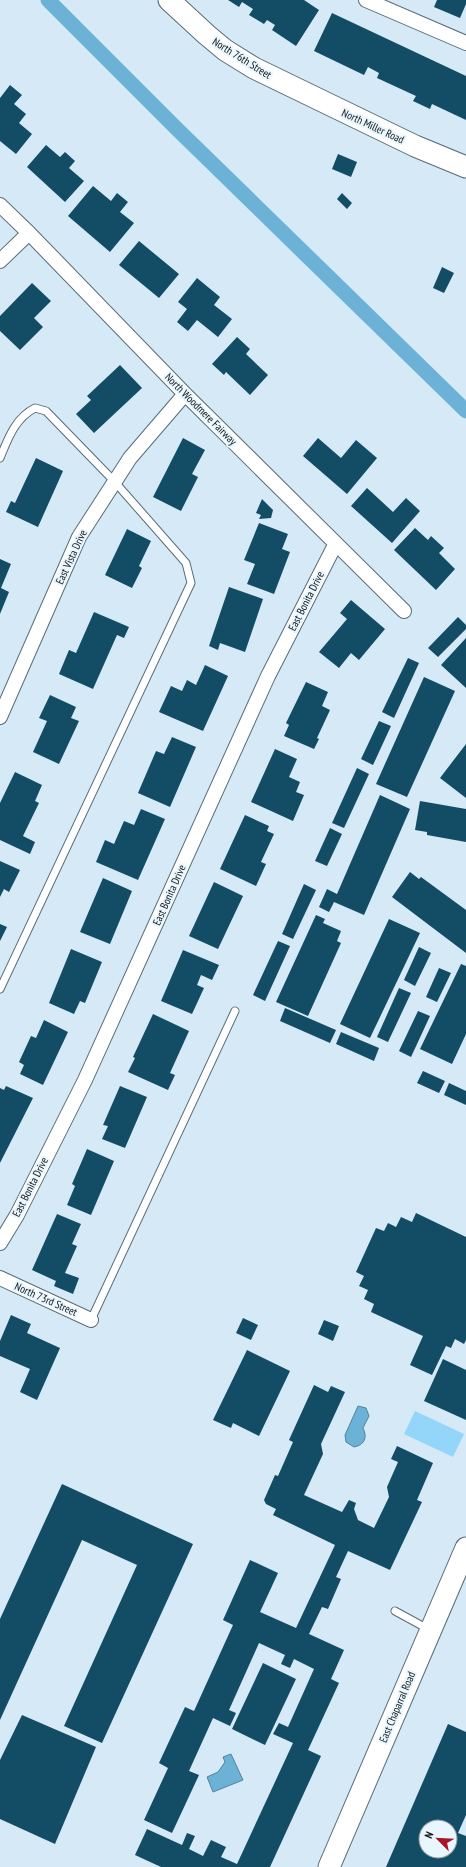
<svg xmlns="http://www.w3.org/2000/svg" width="466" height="1867" font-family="'PT Sans Narrow',sans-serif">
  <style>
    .green { fill: #94d6f9 }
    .water { fill: #6bb2d6; stroke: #50849e }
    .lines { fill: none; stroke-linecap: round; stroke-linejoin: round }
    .canal { stroke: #6bb2d6; stroke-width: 15 }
    .building { fill: #134c65; fill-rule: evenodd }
    .lane-casing { stroke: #596c76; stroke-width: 9 }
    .street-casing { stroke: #596c76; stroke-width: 16 }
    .secondary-casing { stroke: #596c76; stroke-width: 23 }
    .lane { stroke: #fff; stroke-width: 7 }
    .street { stroke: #fff; stroke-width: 14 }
    .secondary { stroke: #fff; stroke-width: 21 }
    .labels { text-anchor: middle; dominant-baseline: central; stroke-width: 4; stroke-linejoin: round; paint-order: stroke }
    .street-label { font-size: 11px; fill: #11181c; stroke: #e9f6fd }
  </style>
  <rect width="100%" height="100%" fill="#d5eaf6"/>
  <!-- green -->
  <path class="green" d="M 415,1411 L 464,1434 L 453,1457 L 404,1434 Z"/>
  <!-- water -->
  <path class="water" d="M 358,1406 L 366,1408 L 369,1416 L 363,1428 C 368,1438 364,1445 354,1447 L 346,1442 L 345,1435 Z
    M 231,1754 L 243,1780 L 213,1792 L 207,1777 L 218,1772 L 225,1762 L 223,1757 Z"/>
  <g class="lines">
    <!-- canal -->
    <path class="canal" d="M 48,0 L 177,129 L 466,411"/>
  </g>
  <!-- building -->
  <path class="building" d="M 228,0 L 304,0 L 319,10 L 296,46 L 272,30 L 275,25 L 267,20 L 264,24 L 249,15 L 253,9 L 242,2 L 239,7 Z
    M 437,0 L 466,0 L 466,4 L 460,18 L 434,7 Z
    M 332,13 L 466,76 L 466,120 L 432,104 L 430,109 L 413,101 L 416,96 L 377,78 L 379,73 L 368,67 L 364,75 L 314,51 Z
    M 10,85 L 22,95 L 14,104 L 26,114 L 19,123 L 32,134 L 16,154 L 0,141 L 0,98 Z
    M 46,145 L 60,157 L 65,152 L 75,161 L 69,168 L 84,181 L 65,202 L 27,167 Z
    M 338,154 L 357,162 L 351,177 L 332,169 Z
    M 93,186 L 111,201 L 117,193 L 128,202 L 120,212 L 134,223 L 110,252 L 68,216 Z
    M 342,193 L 352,203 L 347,209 L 337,199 Z
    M 139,241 L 179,274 L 159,298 L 119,265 Z
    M 442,267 L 454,273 L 444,293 L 433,288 Z
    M 197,278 L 220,297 L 214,305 L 232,319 L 218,337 L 197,320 L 188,331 L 177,322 L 187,309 L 178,302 Z
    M 32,283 L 51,301 L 34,318 L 43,327 L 20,350 L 0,331 L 0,316 Z
    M 237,337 L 250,349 L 246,354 L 268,375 L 250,395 L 226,372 L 224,375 L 212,364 Z
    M 120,365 L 142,388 L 94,433 L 76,414 L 91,400 L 87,396 Z
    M 183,438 L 205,450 L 192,474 L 198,477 L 181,511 L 153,497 Z
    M 318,438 L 341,458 L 356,440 L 377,458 L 347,494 L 303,456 Z
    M 36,458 L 63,471 L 38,527 L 6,512 L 11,501 L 15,503 Z
    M 367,488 L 393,512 L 406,498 L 420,511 L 392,543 L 351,506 Z
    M 262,499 L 273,510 L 271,518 L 259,519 L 261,515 L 256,513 Z
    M 259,523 L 288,534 L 282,549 L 290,552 L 274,594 L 247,584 L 255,564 L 244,560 Z
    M 415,528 L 428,540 L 431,536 L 444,548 L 439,553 L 455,569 L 436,590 L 394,550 Z
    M 127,529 L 151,541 L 139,566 L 142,568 L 132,588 L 105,575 Z
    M 0,559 L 11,564 L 1,588 L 9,592 L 0,614 Z
    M 229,587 L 263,599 L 245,652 L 220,643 L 218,650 L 209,646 Z
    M 351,600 L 385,629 L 359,660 L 351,653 L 339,668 L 319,652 L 347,619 L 340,613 Z
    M 94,612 L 129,627 L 124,638 L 117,635 L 93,689 L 59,674 L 69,650 L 76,653 Z
    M 458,617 L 466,625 L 466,629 L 438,657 L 428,648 Z
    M 466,638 L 466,688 L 441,665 Z
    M 408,658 L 419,663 L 394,718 L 382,712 Z
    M 205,665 L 228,676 L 203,731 L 159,712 L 171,686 L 182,691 L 187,680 L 196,685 Z
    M 424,677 L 455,691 L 407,797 L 376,784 Z
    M 306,682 L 328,692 L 322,706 L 330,710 L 317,738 L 319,739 L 314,749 L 284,736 L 289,725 L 286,723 Z
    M 50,695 L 76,707 L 71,718 L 79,721 L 59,764 L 33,752 L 47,721 L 39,718 Z
    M 379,721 L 391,726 L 373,765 L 361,759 Z
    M 172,737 L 196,747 L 170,807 L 138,793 L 156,751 L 164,754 Z
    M 466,744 L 466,798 L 440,778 Z
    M 275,749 L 297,759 L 289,777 L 300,782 L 296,792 L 304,795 L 293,821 L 251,802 Z
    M 357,768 L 369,774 L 344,828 L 332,823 Z
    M 15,772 L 42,785 L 35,801 L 39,803 L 23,836 L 35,842 L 30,854 L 0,840 L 0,803 Z
    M 380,795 L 410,809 L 364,915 L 334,902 L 329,912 L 319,907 L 327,889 L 337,894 Z
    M 420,801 L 466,809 L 466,842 L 427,835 L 427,832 L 415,830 Z
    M 141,809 L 165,819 L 138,880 L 96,862 L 105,840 L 114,844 L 124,821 L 134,825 Z
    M 245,815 L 269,826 L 267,831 L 274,834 L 261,862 L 266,864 L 256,886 L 220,869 Z
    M 330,828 L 342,834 L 327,866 L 315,861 Z
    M 0,861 L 20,870 L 9,892 L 4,889 L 0,897 Z
    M 410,872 L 419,879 L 421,877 L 466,910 L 466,953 L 392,897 Z
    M 103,878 L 132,891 L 110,944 L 80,932 Z
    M 214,882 L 243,896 L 218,949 L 189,936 Z
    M 304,884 L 316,890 L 293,939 L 282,934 Z
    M 316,915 L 325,919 L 323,923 L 341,931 L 337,941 L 341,943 L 308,1016 L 276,1002 Z
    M 389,919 L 420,933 L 370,1038 L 340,1024 Z
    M 0,924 L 7,927 L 0,941 Z
    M 278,941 L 290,946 L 265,1001 L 253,995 Z
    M 419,947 L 431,953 L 415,986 L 404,980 Z
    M 71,949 L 102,962 L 85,1003 L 80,1001 L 74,1014 L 49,1003 Z
    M 183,950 L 219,965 L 212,980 L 201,975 L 197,985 L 204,988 L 192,1014 L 161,1001 Z
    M 461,964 L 466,966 L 466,1034 L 452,1064 L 420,1049 Z
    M 439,968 L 451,973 L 437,1002 L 426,997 Z
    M 399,988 L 411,993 L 388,1042 L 377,1037 Z
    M 285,1008 L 336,1030 L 330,1043 L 280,1021 Z
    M 418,1011 L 430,1016 L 411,1057 L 399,1051 Z
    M 153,1014 L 189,1031 L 170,1073 L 175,1075 L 168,1090 L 128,1072 L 135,1058 L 133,1057 Z
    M 44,1020 L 68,1032 L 43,1085 L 20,1074 L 24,1065 L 19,1062 L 31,1036 L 36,1038 Z
    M 341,1032 L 379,1048 L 374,1061 L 336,1044 Z
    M 423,1071 L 445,1081 L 439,1093 L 417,1083 Z
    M 449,1083 L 466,1091 L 466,1105 L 444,1095 Z
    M 6,1086 L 33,1098 L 0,1163 L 0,1088 L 4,1090 Z
    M 120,1086 L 147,1097 L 125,1148 L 102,1139 L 108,1126 L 103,1125 Z
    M 87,1149 L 114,1161 L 91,1215 L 67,1205 L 75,1186 L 72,1184 Z
    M 416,1213 L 466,1237 L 466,1340 L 464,1344 L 455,1339 L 451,1348 L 446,1346 L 432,1375 L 410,1365 L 423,1336 L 371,1312 L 374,1304 L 364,1299 L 368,1290 L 359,1286 L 364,1276 L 356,1272 L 376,1228 L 384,1231 L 388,1223 L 396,1227 L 401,1217 L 412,1222 Z
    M 57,1214 L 81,1224 L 72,1244 L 77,1246 L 65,1273 L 79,1278 L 73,1294 L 54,1286 L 56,1281 L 32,1270 Z
    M 11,1315 L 31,1324 L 27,1333 L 60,1348 L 37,1400 L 20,1392 L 30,1369 L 0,1356 L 0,1341 Z
    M 243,1318 L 258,1325 L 251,1340 L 236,1333 Z
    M 324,1320 L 339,1326 L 333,1341 L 318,1334 Z
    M 247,1350 L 290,1371 L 259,1436 L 233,1423 L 231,1428 L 213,1420 Z
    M 443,1359 L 466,1370 L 466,1420 L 424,1401 Z
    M 314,1385 L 328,1392 L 331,1386 L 345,1392 L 321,1444 L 323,1454 L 304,1495 L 342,1512 L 349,1500 L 356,1503 L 354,1509 L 358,1520 L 374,1528 L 389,1497 L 387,1487 L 398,1462 L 391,1459 L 397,1446 L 433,1463 L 417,1500 L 422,1502 L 390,1570 L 348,1551 L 336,1577 L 341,1579 L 328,1609 L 322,1607 L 309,1634 L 344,1650 L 331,1679 L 339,1683 L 308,1750 L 321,1756 L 270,1867 L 161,1867 L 135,1855 L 147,1829 L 182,1845 L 187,1833 L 195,1836 L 189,1849 L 203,1856 L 211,1840 L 226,1847 L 221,1857 L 237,1864 L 293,1743 L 273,1734 L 279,1723 L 288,1727 L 314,1669 L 294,1659 L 290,1668 L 281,1664 L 285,1655 L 259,1643 L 229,1710 L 236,1713 L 230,1726 L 213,1718 L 189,1771 L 199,1775 L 172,1833 L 144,1820 L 168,1768 L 159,1763 L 185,1707 L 194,1711 L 233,1625 L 223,1620 L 250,1560 L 278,1573 L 260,1612 L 296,1628 L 335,1545 L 273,1515 L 276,1509 L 266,1504 L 264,1500 L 275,1475 L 278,1476 L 293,1442 L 289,1440 Z
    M 62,1484 L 193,1544 L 102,1743 L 64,1726 L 137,1565 L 82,1540 L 0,1720 L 0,1619 Z
    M 263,1663 L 296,1679 L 265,1745 L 232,1729 Z
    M 22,1715 L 96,1747 L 55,1844 L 0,1819 L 0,1760 Z
    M 448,1724 L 466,1732 L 466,1815 L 458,1833 L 466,1836 L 466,1867 L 386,1867 ZM 426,1827 L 450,1827 L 450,1851 L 426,1851 Z"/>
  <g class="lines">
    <!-- lane casing -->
    <g class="lane-casing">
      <path id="lane" d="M 0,458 C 8,439 15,418 35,408 L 46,411 L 114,481 L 186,563 L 191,583 L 0,989
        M 91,1320 L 235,1011
        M 395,1611 L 428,1629"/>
    </g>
    <!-- street casing -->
    <g class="street-casing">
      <path id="street" d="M 366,0 L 466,43
        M 0,205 L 29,233 L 185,394 L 404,611
        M 0,261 L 29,233
        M 0,717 L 79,537 L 130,458 L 185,394
        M 0,1243 L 17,1215 L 85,1080 L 268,676 L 335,545
        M 0,1278 L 91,1320"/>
    </g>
    <!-- secondary casing -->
    <g class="secondary-casing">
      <path id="secondary" d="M 169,0 L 207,35 L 225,50 L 254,68 L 415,146 L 466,167
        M 329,1867 L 466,1548"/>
    </g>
    <!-- lane -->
    <use href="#lane" class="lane"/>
    <!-- street -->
    <use href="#street" class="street"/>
    <!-- secondary -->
    <use href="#secondary" class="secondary"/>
  </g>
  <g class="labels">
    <!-- street labels -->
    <g class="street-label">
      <text transform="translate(242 58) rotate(32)">North 76th Street</text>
      <text transform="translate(373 126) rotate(25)">North Miller Road</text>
      <text transform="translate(201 409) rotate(45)">North Woodmere Fairway</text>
      <text transform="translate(71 557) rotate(-65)">East Vista Drive</text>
      <text transform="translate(306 601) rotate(-63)">East Bonita Drive</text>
      <text transform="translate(169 895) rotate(-66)">East Bonita Drive</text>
      <text transform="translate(30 1187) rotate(-63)">East Bonita Drive</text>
      <text transform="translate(46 1299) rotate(24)">North 73rd Street</text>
      <text transform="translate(397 1707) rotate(-67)">East Chaparral Road</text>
    </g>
  </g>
  <!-- north arrow -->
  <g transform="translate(438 1839) rotate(294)"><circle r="19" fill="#e9f6fd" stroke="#939da3"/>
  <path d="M0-3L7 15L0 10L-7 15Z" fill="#aa1429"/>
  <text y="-6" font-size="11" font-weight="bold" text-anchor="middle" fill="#11181c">N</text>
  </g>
</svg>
